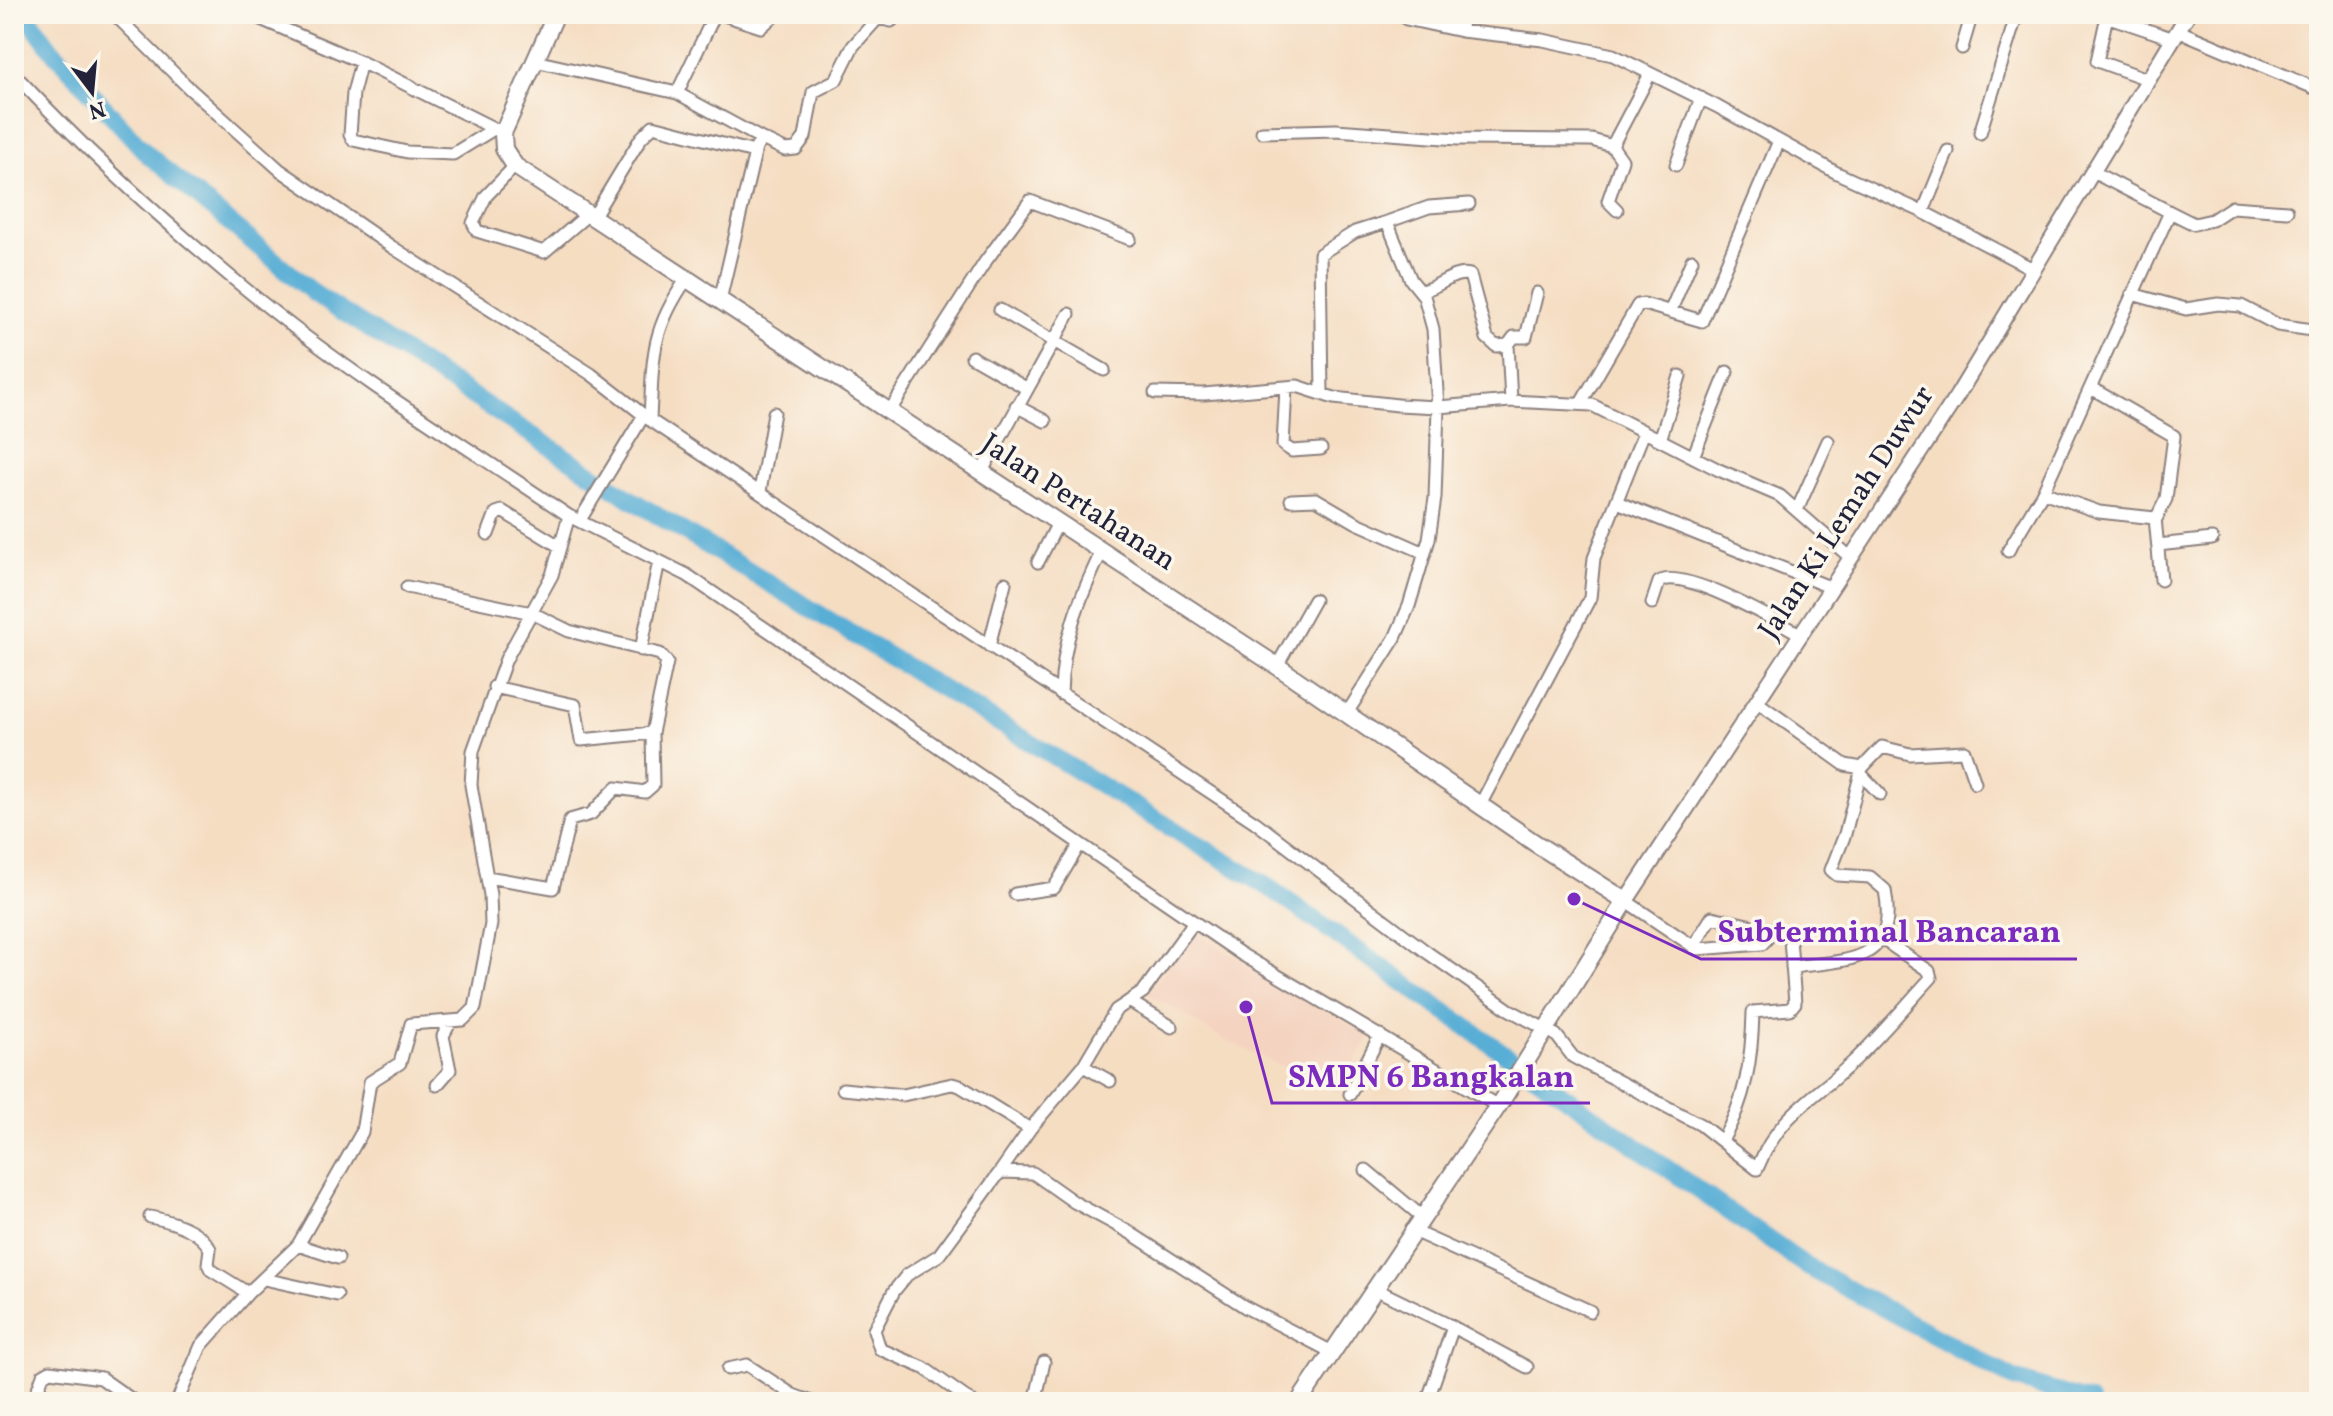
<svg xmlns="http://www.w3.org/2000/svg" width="2333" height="1416" font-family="Vollkorn,serif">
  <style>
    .built { fill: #f4d3c0 }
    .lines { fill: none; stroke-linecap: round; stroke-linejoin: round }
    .river { stroke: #59aed5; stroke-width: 18 }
    .minor-casing { stroke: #8c807e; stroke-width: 15 }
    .major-casing { stroke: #8c807e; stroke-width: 18 }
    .highway-casing { stroke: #8c807e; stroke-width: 20 }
    .minor { stroke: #fff; stroke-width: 11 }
    .major { stroke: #fff; stroke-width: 14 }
    .highway { stroke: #fff; stroke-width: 16 }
    .labels { text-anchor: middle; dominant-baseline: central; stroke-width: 7; stroke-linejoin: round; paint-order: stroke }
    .street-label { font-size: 30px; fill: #22223b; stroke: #fbf7ec }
    .leader { fill: none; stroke: #7b2cbf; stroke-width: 3 }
    .callout-dot { fill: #7b2cbf; stroke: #fbf7ec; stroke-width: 3 }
    .callout-label { font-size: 32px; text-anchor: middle; font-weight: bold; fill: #7b2cbf; stroke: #fbf7ec; stroke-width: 7; stroke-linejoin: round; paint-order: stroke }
  </style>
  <rect width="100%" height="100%" fill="#fbf7ec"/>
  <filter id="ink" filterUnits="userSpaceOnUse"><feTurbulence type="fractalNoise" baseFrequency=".0125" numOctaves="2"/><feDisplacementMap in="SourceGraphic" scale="16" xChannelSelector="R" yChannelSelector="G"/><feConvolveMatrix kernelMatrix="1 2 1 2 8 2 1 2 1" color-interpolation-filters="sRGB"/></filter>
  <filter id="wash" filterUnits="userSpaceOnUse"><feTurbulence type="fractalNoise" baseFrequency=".006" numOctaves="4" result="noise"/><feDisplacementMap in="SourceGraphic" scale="32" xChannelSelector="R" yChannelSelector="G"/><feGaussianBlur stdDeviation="1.8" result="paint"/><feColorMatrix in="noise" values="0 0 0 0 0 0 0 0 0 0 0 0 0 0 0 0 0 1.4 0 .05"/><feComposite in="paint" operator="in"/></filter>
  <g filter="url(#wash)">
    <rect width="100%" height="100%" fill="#f5ddc2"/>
    <!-- built -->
    <path class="built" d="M 1194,932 L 1370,1036 L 1338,1092 L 1223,1039 L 1148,993 Z"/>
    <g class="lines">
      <!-- river -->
      <path class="river" d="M 26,14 L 51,49 L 147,154 L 315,294 L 632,500 L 1268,887 L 1806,1266 L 2014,1379 L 2090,1402"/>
    </g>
  </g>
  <g filter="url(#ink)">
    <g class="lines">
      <!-- minor casing -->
      <g class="minor-casing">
        <path id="minor" d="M 114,14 L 190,89 L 280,170 L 392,247 L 591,374 L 650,420 L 1255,822 L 1428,953 L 1508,1009 L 1556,1035 L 1573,1057 L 1701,1125 L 1757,1169 C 1780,1112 1815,1099 1855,1060 C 1882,1034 1906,1005 1931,978 L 1929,971 L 1882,939
          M 249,14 L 361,62 L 503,133
          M 721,14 L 761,27 L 776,14
          M 2103,15 L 2174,39
          M 2107,16 L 2097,61 L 2150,80
          M 1916,17 L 1917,14
          M 1406,19 L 1461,31 L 1543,40 L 1613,55 L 1716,106 L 1837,173 L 1923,212 L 2033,269
          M 1461,31 L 1462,14
          M 2179,31 L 2319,90
          M 1962,48 L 1972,14
          M 535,61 L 677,93 L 762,139
          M 361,62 L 353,93 L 350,135 L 353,140 L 407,152 L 453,154 L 492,130
          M 14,74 C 93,158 179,236 269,308 C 364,384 469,448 569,516
          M 677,93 L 715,14
          M 1262,132 L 1336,130 L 1458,139 L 1592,140 L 1612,146 L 1622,160 L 1608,201 L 1617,210
          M 1980,133 L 2017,14
          M 1612,146 L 1650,74
          M 1676,165 L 1701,98
          M 515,166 L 486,196 L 473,223 L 477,231 L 544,252 L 587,215
          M 1923,212 L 1948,151
          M 2170,212 L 2194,224 L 2212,220 L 2232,207 L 2287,211
          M 592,219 L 641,138 L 653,126 L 754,152
          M 1387,222 L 1429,207 L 1469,204
          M 1420,291 C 1438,289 1453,270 1470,275 L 1487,338 L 1496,346 L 1508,345 L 1514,337 L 1526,337 L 1537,293
          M 2132,294 L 2186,309 L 2218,304 L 2241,306 L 2278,325 L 2319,331
          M 720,300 L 756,148 L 762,139 L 785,150 L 796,149 L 805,137 L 813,92 L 836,80 L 853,46 L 878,18 L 891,21 L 900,14
          M 1000,310 L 1104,370
          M 1670,312 L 1692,260
          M 1508,345 L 1511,401
          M 972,357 L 1026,388
          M 1286,388 L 1283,445 L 1292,451 L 1321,449
          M 2091,388 L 2174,436 L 2166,499 L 2156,519
          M 1155,393 L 1204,394 L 1297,386 L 1334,398 L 1398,405 L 1438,407 L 1511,401 L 1592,405 L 1719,470 L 1780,496 L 1851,558
          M 1322,394 L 1320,254 L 1355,232 L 1387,222 L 1411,280 L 1424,296 L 1433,329 L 1438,407 L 1435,498 L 1429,539 L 1409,606 L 1395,638 L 1347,713
          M 1581,403 L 1638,305 L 1644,304 L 1702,321 L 1779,141
          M 1016,406 L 1045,421
          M 889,412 L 985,262 L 1030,201 L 1130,239
          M 650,420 C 653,359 650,332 686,280
          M 1660,440 L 1680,376
          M 1693,457 L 1727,372
          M 981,473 L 1069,314
          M 760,491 L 774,413
          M 2043,492 L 2099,512 L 2155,518 L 2161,580
          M 1291,500 L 1316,499 L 1357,523 L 1425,553
          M 1617,502 L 1832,588
          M 1798,508 L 1828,441
          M 580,520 L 644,415
          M 488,534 L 496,513 L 502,511 L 559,546
          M 2158,545 L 2212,539
          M 2008,551 L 2043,492 L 2170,212 L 2093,172
          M 1038,562 L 1057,525
          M 407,587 L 532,613 L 569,631 L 660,654 L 667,662 L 652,733 L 581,740 L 575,705 L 494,687
          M 1652,603 L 1659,582 C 1681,566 1778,622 1802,635
          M 989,646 L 1005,583
          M 641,650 L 659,561
          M 1277,666 L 1314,600
          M 1061,694 C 1062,641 1079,599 1102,551
          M 1757,702 L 1845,765 L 1862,768 L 1882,747 L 1910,754 L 1964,751 L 1975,783
          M 1860,773 L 1880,794
          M 1480,805 L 1590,598 L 1594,558 L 1644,432
          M 487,877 L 553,888 L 570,820 L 591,814 L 616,788 L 645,792 L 653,785 L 652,733
          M 1015,894 L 1054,888 L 1080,844
          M 1626,901 L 1697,949 L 1762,944 L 1775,930
          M 1693,947 L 1712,917 L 1784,933 L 1790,939 L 1795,1003 L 1790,1009 L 1753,1012 C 1752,1059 1746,1099 1722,1141
          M 1792,967 C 1847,960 1899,964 1885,890 L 1870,877 L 1837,875 L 1831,870 L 1845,834 L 1862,768
          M 1129,1001 L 1172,1027
          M 1083,1066 L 1030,1129 L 1000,1172 L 1033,1173 L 1074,1202 L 1129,1232 L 1245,1307 L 1332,1352
          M 1110,1081 L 1083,1066 L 1116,1010 L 1143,992 L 1194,922
          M 437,1085 L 450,1070 L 443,1036 L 451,1021
          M 843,1089 L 903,1095 L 952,1084 L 960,1086 L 1030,1129
          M 1350,1094 L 1380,1035
          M 1366,1170 L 1421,1216
          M 150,1217 C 171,1221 200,1229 210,1249 L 208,1264 L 211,1270 L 248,1293
          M 1411,1230 L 1590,1311
          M 298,1245 L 338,1258
          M 264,1279 L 337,1295
          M 1373,1288 L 1453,1327 L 1427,1402
          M 1453,1327 L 1527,1367
          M 728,1369 L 747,1365 L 793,1395
          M 33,1402 L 43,1375 L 50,1371 L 101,1378 L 135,1402
          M 177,1402 L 201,1346 L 248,1293 L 298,1245 L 362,1132 L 370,1082 L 400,1063 L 411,1024 L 463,1020 L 475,1008 L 491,924 L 490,895 L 471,785 L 473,751 L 506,659 L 552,575 L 569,516 L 687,575 L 1241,954 L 1498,1106
          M 782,1402 L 793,1395 L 812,1402
          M 972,1402 L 924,1368 L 880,1349 L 874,1330 L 894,1291 L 907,1275 L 939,1255 L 1000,1172
          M 1035,1402 L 1044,1362"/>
      </g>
      <!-- major casing -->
      <g class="major-casing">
        <path id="major" d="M 1626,901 L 1957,396 L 2188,14"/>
      </g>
      <!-- highway casing -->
      <g class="highway-casing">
        <path id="highway" d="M 556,14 L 503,133 L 504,149 L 515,166 L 1277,666 L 1535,843 L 1626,901 L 1502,1100 L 1299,1402"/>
      </g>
      <!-- minor -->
      <use href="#minor" class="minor"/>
      <!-- major -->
      <use href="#major" class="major"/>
      <!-- highway -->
      <use href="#highway" class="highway"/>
    </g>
  </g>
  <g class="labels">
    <!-- street labels -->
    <g class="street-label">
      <text transform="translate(1078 503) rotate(33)">Jalan Pertahanan</text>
      <text transform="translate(1847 513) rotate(-57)">Jalan Ki Lemah Duwur</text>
    </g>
  </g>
  <!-- callouts -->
  <path class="leader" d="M1574 899L1701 959H2077M1246 1007L1272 1103H1590"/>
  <g class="callout-dot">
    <circle cx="1574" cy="899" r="8"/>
    <circle cx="1246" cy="1007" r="8"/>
  </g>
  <g class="callout-label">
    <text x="1889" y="942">Subterminal Bancaran</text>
    <text x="1431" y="1087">SMPN 6 Bangkalan</text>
  </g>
  <!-- margin -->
  <rect width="2333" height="1416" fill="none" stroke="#fbf7ec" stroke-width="48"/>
  <!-- north arrow -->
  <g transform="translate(92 92) rotate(164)" stroke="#fbf7ec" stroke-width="6" paint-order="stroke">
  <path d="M0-6L14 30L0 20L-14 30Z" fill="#22223b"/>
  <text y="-12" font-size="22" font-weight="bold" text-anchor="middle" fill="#22223b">N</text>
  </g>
</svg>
